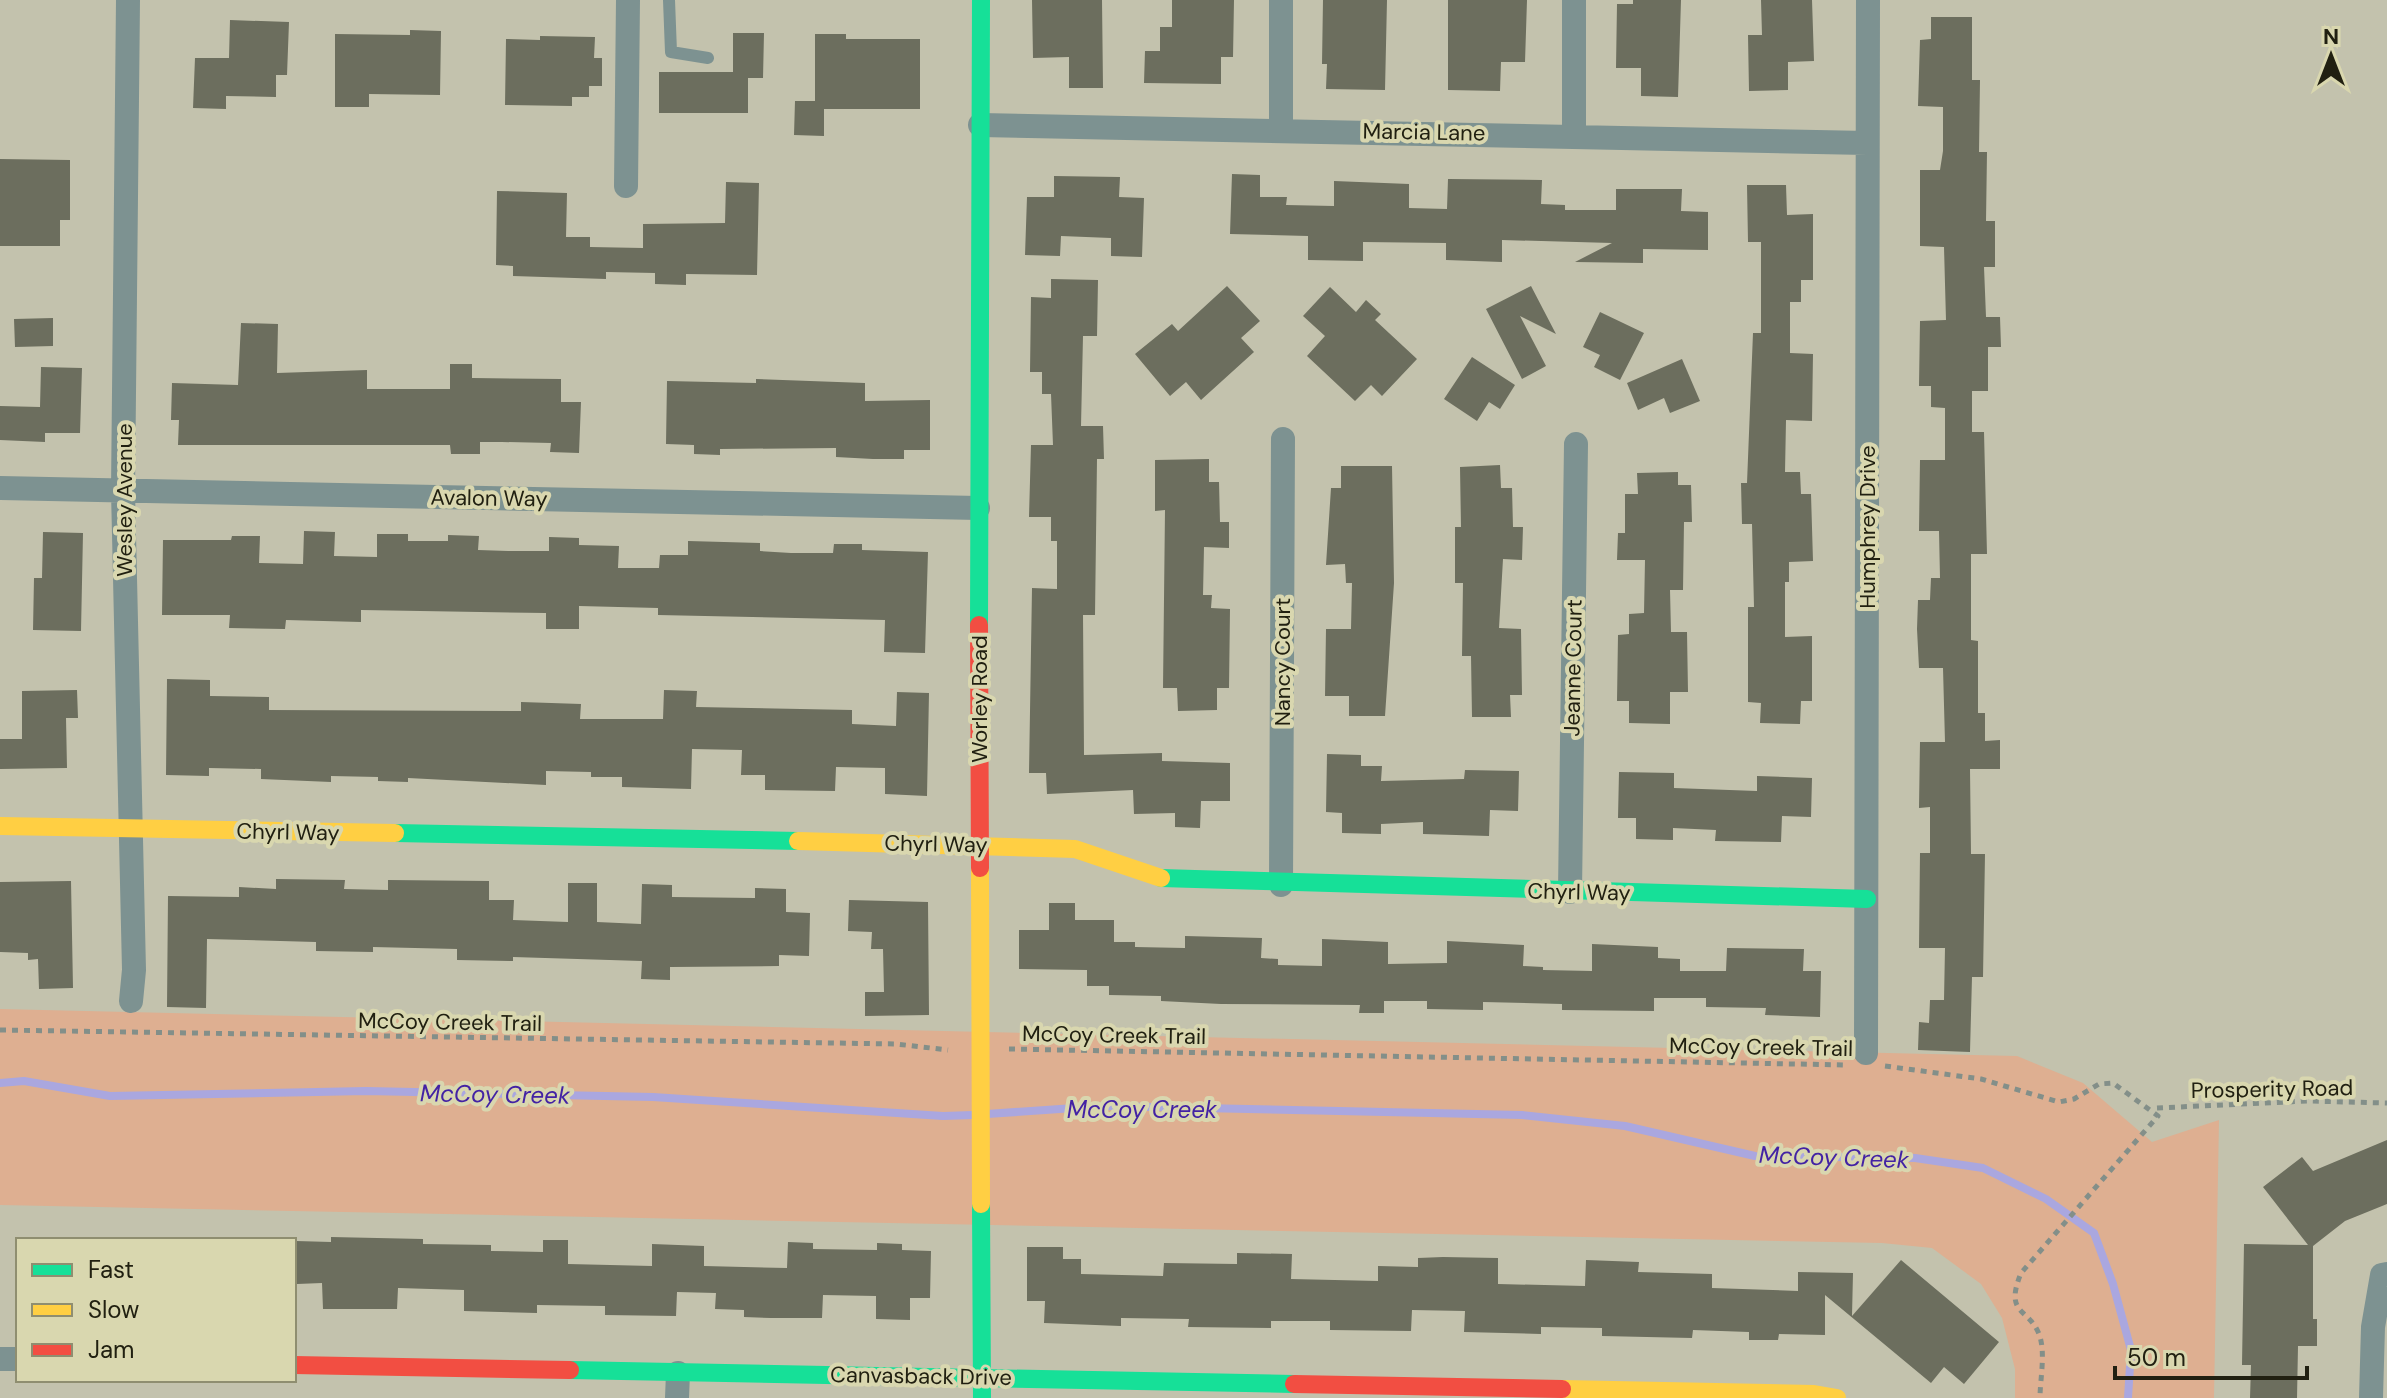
<svg xmlns="http://www.w3.org/2000/svg" width="2387" height="1398" font-family="'DM Sans',sans-serif">
  <style>
    .green { fill: #deaf91 }
    .lines { fill: none; stroke-linecap: round; stroke-linejoin: round }
    .stream { stroke: #aaa7df; stroke-width: 8 }
    .building { fill: #6c6e5e }
    .path { stroke: #838f89; stroke-width: 5; stroke-dasharray: 6 6; stroke-linecap: butt }
    .lane { stroke: #7d9291; stroke-width: 12 }
    .street { stroke: #7d9291; stroke-width: 24 }
    .fast { stroke: #16e098; stroke-width: 18 }
    .slow { stroke: #ffcf43; stroke-width: 18 }
    .jam { stroke: #f24e42; stroke-width: 18 }
    .labels { text-anchor: middle; dominant-baseline: central; stroke-width: 8; stroke-linejoin: round; paint-order: stroke }
    .street-label { font-size: 22px; fill: #212011; stroke: #d9d7af }
    .water-label { font-size: 24px; font-style: italic; fill: #4323a4; stroke: #d9d7af }
  </style>
  <rect width="100%" height="100%" fill="#c3c2ad"/>
  <!-- green -->
  <path class="green" d="M 0,1009 L 2017,1056 L 2083,1083 L 2152,1142 L 2219,1120 L 2214,1398 L 2015,1398 L 2015,1369 L 2002,1318 L 1981,1284 L 1932,1248 L 1882,1243 L 0,1205 Z"/>
  <g class="lines">
    <!-- stream -->
    <path class="stream" d="M 0,1083 L 24,1081 L 110,1096 L 366,1091 L 653,1097 L 943,1116 L 973,1115
      M 987,1114 L 1104,1106 L 1522,1115 L 1625,1126 L 1755,1156 L 1915,1158 L 1983,1168 L 2046,1199 L 2094,1233 L 2113,1284 L 2131,1350 L 2128,1398"/>
  </g>
  <!-- building -->
  <path class="building" d="M 1032,0 L 1102,0 L 1103,88 L 1069,88 L 1069,57 L 1033,58 Z
    M 1172,0 L 1234,0 L 1233,57 L 1221,57 L 1221,84 L 1144,83 L 1145,51 L 1160,51 L 1160,27 L 1172,27 Z
    M 1323,0 L 1387,0 L 1385,90 L 1326,89 L 1327,64 L 1322,64 Z
    M 1448,0 L 1527,0 L 1525,62 L 1501,62 L 1500,91 L 1448,90 Z
    M 1633,0 L 1681,0 L 1678,97 L 1641,96 L 1641,68 L 1616,68 L 1617,4 L 1633,4 Z
    M 1761,0 L 1812,0 L 1814,61 L 1788,62 L 1788,90 L 1749,91 L 1748,35 L 1762,35 Z
    M 1931,17 L 1972,17 L 1972,80 L 1980,80 L 1979,152 L 1987,152 L 1986,221 L 1995,221 L 1995,267 L 1984,267 L 1986,317 L 2000,317 L 2001,347 L 1988,347 L 1988,391 L 1972,391 L 1972,432 L 1984,432 L 1987,554 L 1971,554 L 1971,640 L 1978,641 L 1978,713 L 1985,713 L 1985,741 L 2000,740 L 2000,769 L 1970,769 L 1971,854 L 1985,854 L 1983,977 L 1972,977 L 1970,1052 L 1918,1050 L 1919,1022 L 1929,1023 L 1930,1000 L 1944,1000 L 1945,948 L 1919,948 L 1920,853 L 1930,853 L 1930,807 L 1919,808 L 1920,742 L 1945,742 L 1943,668 L 1919,668 L 1917,629 L 1918,600 L 1930,600 L 1931,578 L 1940,578 L 1939,531 L 1919,531 L 1920,460 L 1945,460 L 1945,408 L 1931,407 L 1931,386 L 1919,386 L 1920,321 L 1946,320 L 1944,247 L 1920,246 L 1920,170 L 1940,170 L 1943,151 L 1943,107 L 1918,106 L 1920,40 L 1931,39 Z
    M 230,20 L 289,22 L 287,75 L 276,75 L 276,97 L 226,96 L 226,109 L 193,108 L 195,58 L 229,58 Z
    M 410,30 L 441,31 L 440,95 L 369,94 L 369,107 L 335,107 L 335,34 L 410,35 Z
    M 733,33 L 764,33 L 763,78 L 748,78 L 748,113 L 659,113 L 659,72 L 733,72 Z
    M 815,34 L 846,34 L 846,39 L 920,39 L 920,109 L 824,109 L 824,136 L 794,135 L 795,101 L 815,101 Z
    M 540,36 L 595,37 L 594,58 L 602,58 L 602,86 L 589,86 L 589,97 L 572,97 L 572,106 L 505,105 L 506,39 L 540,40 Z
    M 0,159 L 70,160 L 70,220 L 60,220 L 60,246 L 0,246 Z
    M 1232,174 L 1260,175 L 1260,197 L 1287,197 L 1286,205 L 1334,206 L 1334,181 L 1409,184 L 1409,208 L 1447,209 L 1448,179 L 1542,180 L 1541,204 L 1565,205 L 1565,210 L 1616,210 L 1616,189 L 1682,189 L 1681,211 L 1708,212 L 1708,250 L 1643,249 L 1643,263 L 1575,262 L 1612,243 L 1502,240 L 1502,262 L 1446,260 L 1446,243 L 1363,242 L 1363,261 L 1308,260 L 1308,236 L 1230,234 Z
    M 1054,176 L 1120,177 L 1119,197 L 1144,198 L 1142,257 L 1111,256 L 1111,238 L 1061,236 L 1060,256 L 1025,255 L 1027,197 L 1054,197 Z
    M 726,182 L 759,183 L 757,275 L 686,274 L 686,285 L 655,284 L 655,273 L 606,272 L 606,279 L 513,276 L 513,266 L 496,265 L 497,191 L 567,193 L 566,237 L 590,237 L 590,247 L 643,248 L 643,224 L 725,223 Z
    M 1747,185 L 1786,185 L 1787,215 L 1813,214 L 1813,280 L 1801,280 L 1801,302 L 1790,302 L 1790,353 L 1813,354 L 1812,421 L 1786,420 L 1785,472 L 1800,472 L 1801,494 L 1811,494 L 1813,561 L 1789,562 L 1789,582 L 1785,582 L 1785,637 L 1812,636 L 1812,701 L 1801,701 L 1800,724 L 1760,723 L 1761,703 L 1748,702 L 1748,607 L 1754,607 L 1752,524 L 1742,524 L 1741,483 L 1747,483 L 1753,333 L 1761,333 L 1761,242 L 1748,242 Z
    M 1051,279 L 1098,280 L 1097,336 L 1083,336 L 1081,426 L 1103,426 L 1104,459 L 1097,459 L 1095,615 L 1083,615 L 1084,755 L 1162,753 L 1162,761 L 1230,763 L 1230,801 L 1201,801 L 1200,828 L 1175,827 L 1175,813 L 1134,814 L 1133,790 L 1047,794 L 1046,773 L 1029,773 L 1032,588 L 1057,589 L 1057,541 L 1051,541 L 1051,517 L 1029,517 L 1031,445 L 1053,445 L 1051,394 L 1042,394 L 1042,372 L 1030,372 L 1031,297 L 1051,298 Z
    M 1227,286 L 1260,321 L 1241,338 L 1254,352 L 1201,400 L 1186,382 L 1170,396 L 1135,354 L 1172,324 L 1178,331 Z
    M 1531,286 L 1556,334 L 1520,316 L 1546,366 L 1522,379 L 1486,309 Z
    M 1330,287 L 1356,312 L 1366,300 L 1381,314 L 1375,320 L 1417,359 L 1382,396 L 1371,385 L 1355,401 L 1307,356 L 1325,336 L 1303,316 Z
    M 1600,312 L 1644,333 L 1620,380 L 1594,367 L 1600,355 L 1583,347 Z
    M 53,318 L 53,346 L 15,347 L 14,319 Z
    M 241,323 L 278,324 L 277,373 L 367,370 L 367,389 L 450,389 L 450,364 L 472,364 L 472,378 L 561,379 L 561,402 L 581,402 L 579,453 L 550,452 L 551,443 L 502,442 L 480,442 L 480,454 L 451,454 L 450,445 L 178,445 L 179,420 L 171,420 L 172,383 L 238,385 Z
    M 1472,357 L 1515,385 L 1500,409 L 1489,402 L 1477,421 L 1444,399 Z
    M 1682,359 L 1700,401 L 1670,413 L 1664,398 L 1638,410 L 1627,383 Z
    M 41,367 L 82,368 L 80,433 L 45,433 L 45,442 L 0,440 L 0,406 L 40,407 Z
    M 756,379 L 865,383 L 865,401 L 930,400 L 930,450 L 904,450 L 904,459 L 873,459 L 836,457 L 836,448 L 720,449 L 720,455 L 694,454 L 694,445 L 666,444 L 667,381 L 756,383 Z
    M 1209,459 L 1209,482 L 1219,482 L 1220,522 L 1229,522 L 1229,548 L 1204,547 L 1203,595 L 1212,595 L 1211,608 L 1230,609 L 1229,688 L 1217,688 L 1217,710 L 1178,711 L 1177,688 L 1163,688 L 1165,510 L 1155,511 L 1155,460 Z
    M 1500,465 L 1501,488 L 1512,488 L 1513,527 L 1523,527 L 1522,560 L 1503,559 L 1499,628 L 1521,629 L 1522,695 L 1510,695 L 1511,717 L 1472,717 L 1471,656 L 1462,656 L 1463,583 L 1455,583 L 1455,527 L 1461,527 L 1460,467 Z
    M 1341,466 L 1392,466 L 1394,583 L 1385,716 L 1349,716 L 1349,696 L 1325,696 L 1326,629 L 1351,629 L 1352,583 L 1346,583 L 1345,564 L 1326,565 L 1331,488 L 1341,488 Z
    M 1678,472 L 1678,485 L 1691,485 L 1692,522 L 1684,522 L 1683,590 L 1670,590 L 1671,632 L 1687,632 L 1688,692 L 1670,692 L 1670,724 L 1629,723 L 1629,701 L 1617,701 L 1618,635 L 1629,634 L 1629,614 L 1644,613 L 1645,560 L 1617,560 L 1618,533 L 1625,533 L 1625,494 L 1638,494 L 1637,473 Z
    M 304,531 L 335,532 L 334,556 L 377,557 L 377,534 L 408,534 L 408,541 L 448,541 L 448,535 L 479,536 L 478,550 L 508,551 L 549,551 L 549,537 L 579,538 L 579,545 L 619,546 L 618,568 L 659,568 L 660,555 L 688,555 L 688,541 L 760,543 L 760,551 L 791,553 L 833,553 L 834,544 L 862,544 L 862,550 L 928,552 L 925,653 L 884,652 L 885,620 L 658,615 L 658,608 L 579,606 L 579,629 L 546,629 L 546,613 L 361,610 L 361,622 L 286,620 L 285,629 L 229,628 L 230,615 L 162,615 L 163,540 L 231,540 L 232,536 L 260,536 L 259,563 L 303,564 Z
    M 43,532 L 83,533 L 81,631 L 33,630 L 34,578 L 42,578 Z
    M 167,679 L 210,680 L 210,696 L 269,697 L 269,710 L 521,711 L 521,702 L 581,704 L 580,719 L 663,719 L 664,690 L 697,691 L 696,707 L 852,710 L 852,724 L 896,726 L 897,692 L 929,693 L 927,796 L 885,794 L 885,768 L 836,767 L 835,791 L 765,790 L 765,775 L 741,775 L 742,750 L 692,749 L 691,789 L 622,787 L 622,777 L 591,777 L 591,772 L 546,771 L 546,785 L 408,778 L 408,782 L 378,781 L 378,777 L 331,776 L 331,782 L 261,779 L 261,769 L 209,768 L 209,776 L 166,775 Z
    M 77,690 L 78,718 L 66,718 L 67,768 L 0,769 L 0,739 L 22,739 L 22,691 Z
    M 1327,754 L 1361,755 L 1361,766 L 1382,766 L 1381,781 L 1464,779 L 1465,770 L 1519,771 L 1518,811 L 1490,810 L 1489,836 L 1423,834 L 1423,822 L 1381,824 L 1381,834 L 1342,833 L 1342,813 L 1326,812 Z
    M 1619,772 L 1674,773 L 1674,788 L 1757,791 L 1757,776 L 1812,778 L 1811,817 L 1782,816 L 1781,842 L 1715,841 L 1716,830 L 1673,828 L 1673,840 L 1636,839 L 1636,818 L 1618,818 Z
    M 276,879 L 345,880 L 344,889 L 388,890 L 388,880 L 489,881 L 489,900 L 514,900 L 513,920 L 568,922 L 568,883 L 597,883 L 597,922 L 641,924 L 642,884 L 672,885 L 672,897 L 755,898 L 755,888 L 786,889 L 786,912 L 810,913 L 809,956 L 779,955 L 779,966 L 670,967 L 670,980 L 641,979 L 642,961 L 513,957 L 513,961 L 457,960 L 457,949 L 373,947 L 373,952 L 316,951 L 316,942 L 207,939 L 206,1008 L 167,1007 L 168,896 L 239,897 L 239,887 L 276,889 Z
    M 71,881 L 73,988 L 39,989 L 38,959 L 28,960 L 28,953 L 0,952 L 0,882 Z
    M 849,900 L 928,902 L 929,1015 L 865,1016 L 865,992 L 884,992 L 883,949 L 871,949 L 872,932 L 848,931 Z
    M 1049,903 L 1075,903 L 1075,920 L 1114,920 L 1114,942 L 1135,942 L 1135,947 L 1185,948 L 1185,936 L 1262,938 L 1261,958 L 1278,959 L 1278,965 L 1322,966 L 1322,939 L 1388,942 L 1388,964 L 1447,963 L 1447,941 L 1524,945 L 1523,966 L 1543,967 L 1543,970 L 1592,971 L 1592,944 L 1658,947 L 1658,958 L 1680,959 L 1680,971 L 1726,971 L 1727,948 L 1804,949 L 1803,971 L 1821,971 L 1820,1017 L 1765,1015 L 1766,1008 L 1706,1007 L 1706,998 L 1654,998 L 1654,1011 L 1562,1010 L 1562,1004 L 1483,1002 L 1483,1010 L 1427,1009 L 1427,1001 L 1384,1001 L 1384,1013 L 1359,1013 L 1360,1005 L 1221,1004 L 1161,1001 L 1161,996 L 1109,995 L 1109,986 L 1087,986 L 1087,970 L 1019,969 L 1019,930 L 1049,930 Z
    M 2387,1140 L 2387,1204 L 2345,1221 L 2313,1246 L 2313,1319 L 2317,1319 L 2317,1346 L 2298,1346 L 2297,1398 L 2250,1398 L 2251,1365 L 2242,1365 L 2244,1244 L 2308,1245 L 2263,1187 L 2302,1157 L 2313,1171 Z
    M 331,1237 L 423,1239 L 423,1244 L 491,1245 L 491,1251 L 543,1252 L 543,1240 L 568,1240 L 568,1264 L 652,1266 L 652,1244 L 704,1246 L 704,1266 L 787,1268 L 788,1242 L 813,1243 L 813,1249 L 877,1250 L 877,1243 L 902,1244 L 902,1250 L 931,1251 L 930,1298 L 910,1298 L 910,1320 L 876,1319 L 876,1296 L 823,1295 L 822,1318 L 771,1318 L 744,1317 L 744,1310 L 715,1309 L 716,1293 L 677,1292 L 676,1316 L 605,1315 L 605,1306 L 537,1305 L 537,1313 L 464,1311 L 464,1290 L 398,1288 L 397,1309 L 323,1309 L 322,1283 L 297,1284 L 296,1241 L 331,1242 Z
    M 1027,1247 L 1063,1247 L 1063,1259 L 1081,1259 L 1081,1274 L 1163,1276 L 1164,1263 L 1237,1264 L 1237,1253 L 1292,1254 L 1291,1279 L 1378,1281 L 1378,1266 L 1418,1267 L 1418,1258 L 1443,1257 L 1498,1258 L 1498,1284 L 1585,1286 L 1586,1260 L 1639,1262 L 1638,1272 L 1712,1274 L 1712,1288 L 1798,1291 L 1798,1272 L 1853,1273 L 1852,1316 L 1901,1260 L 1999,1342 L 1964,1384 L 1944,1367 L 1931,1383 L 1825,1295 L 1825,1335 L 1779,1334 L 1778,1340 L 1749,1340 L 1749,1332 L 1693,1330 L 1692,1338 L 1602,1336 L 1602,1328 L 1541,1327 L 1541,1334 L 1464,1332 L 1465,1311 L 1412,1310 L 1411,1331 L 1330,1330 L 1330,1321 L 1271,1321 L 1271,1328 L 1188,1327 L 1189,1319 L 1121,1318 L 1121,1326 L 1044,1323 L 1045,1301 L 1027,1301 Z"/>
  <g class="lines">
    <!-- path -->
    <path class="path" d="M 0,1030 L 896,1044 L 948,1050
      M 1009,1049 L 1847,1065
      M 1885,1066 L 1981,1079 L 2059,1102 L 2074,1099 L 2099,1084 L 2113,1083 L 2158,1116 L 2021,1273 C 2004,1315 2028,1307 2039,1334 C 2046,1352 2040,1379 2040,1398
      M 2157,1108 L 2308,1101 L 2387,1103"/>
    <!-- lane -->
    <path class="lane" d="M 669,0 L 671,52 L 708,58"/>
    <!-- street -->
    <path class="street" d="M 128,0 L 123,491 L 134,970 L 131,1001
      M 1281,0 L 1281,129
      M 1574,0 L 1574,135
      M 980,125 L 1867,143
      M 626,186 L 628,0
      M 0,488 L 978,508
      M 1281,885 L 1283,439
      M 1570,892 L 1576,444
      M 1866,1053 L 1868,0
      M 0,1359 L 18,1359
      M 677,1398 L 678,1373
      M 2371,1398 L 2373,1327 L 2382,1275 L 2387,1274"/>
    <!-- fast -->
    <path class="fast" d="M 979,625 L 981,0
      M 395,833 L 798,841
      M 1161,878 L 1867,899
      M 981,1204 L 982,1398
      M 570,1370 L 1294,1384"/>
    <!-- slow -->
    <path class="slow" d="M 0,826 L 395,833
      M 798,841 L 1075,849 L 1161,878
      M 980,868 L 981,1204
      M 1562,1389 L 1814,1394 L 1837,1398"/>
    <!-- jam -->
    <path class="jam" d="M 979,625 L 980,868
      M 294,1365 L 570,1370
      M 1294,1384 L 1562,1389"/>
  </g>
  <g class="labels">
    <!-- street labels -->
    <g class="street-label">
      <text transform="translate(1424 132) rotate(1)">Marcia Lane</text>
      <text transform="translate(489 498) rotate(1)">Avalon Way</text>
      <text transform="translate(124 500) rotate(-90)">Wesley Avenue</text>
      <text transform="translate(1867 527) rotate(-90)">Humphrey Drive</text>
      <text transform="translate(1282 662) rotate(-90)">Nancy Court</text>
      <text transform="translate(1573 668) rotate(-89)">Jeanne Court</text>
      <text transform="translate(979 699) rotate(-90)">Worley Road</text>
      <text transform="translate(288 832) rotate(1)">Chyrl Way</text>
      <text transform="translate(936 844) rotate(1)">Chyrl Way</text>
      <text transform="translate(1579 892) rotate(1)">Chyrl Way</text>
      <text transform="translate(450 1022) rotate(1)">McCoy Creek Trail</text>
      <text transform="translate(1114 1035) rotate(1)">McCoy Creek Trail</text>
      <text transform="translate(1761 1047) rotate(1)">McCoy Creek Trail</text>
      <text transform="translate(2272 1089) rotate(-1)">Prosperity Road</text>
      <text transform="translate(921 1376) rotate(1)">Canvasback Drive</text>
    </g>
    <!-- water labels -->
    <g class="water-label">
      <text transform="translate(495 1094) rotate(1)">McCoy Creek</text>
      <text x="1142" y="1109">McCoy Creek</text>
      <text transform="translate(1834 1157) rotate(2)">McCoy Creek</text>
    </g>
  </g>
  <!-- legend -->
  <rect x="16" y="1238" width="280" height="144" fill="#d9d7af" stroke="#8f8e70" stroke-width="2"/>
  <rect x="32" y="1264" width="40" height="12" fill="#16e098" stroke="#8f8e70" stroke-width="2"/>
  <text x="88" y="1278" font-size="24" fill="#212011">Fast</text>
  <rect x="32" y="1304" width="40" height="12" fill="#ffcf43" stroke="#8f8e70" stroke-width="2"/>
  <text x="88" y="1318" font-size="24" fill="#212011">Slow</text>
  <rect x="32" y="1344" width="40" height="12" fill="#f24e42" stroke="#8f8e70" stroke-width="2"/>
  <text x="88" y="1358" font-size="24" fill="#212011">Jam</text>
  <!-- north arrow -->
  <g transform="translate(2331 56)" stroke="#d9d7af" stroke-width="6" paint-order="stroke">
  <path d="M0-6L14 30L0 20L-14 30Z" fill="#212011"/>
  <text y="-12" font-size="22" font-weight="bold" text-anchor="middle" fill="#212011">N</text>
  </g>
  <!-- scale -->
  <path d="M2115 1366v12h192v-12" fill="none" stroke="#212011" stroke-width="4"/>
  <text x="2127" y="1366" font-size="24" fill="#212011" stroke="#d9d7af" stroke-width="6" paint-order="stroke">50 m</text>
</svg>
